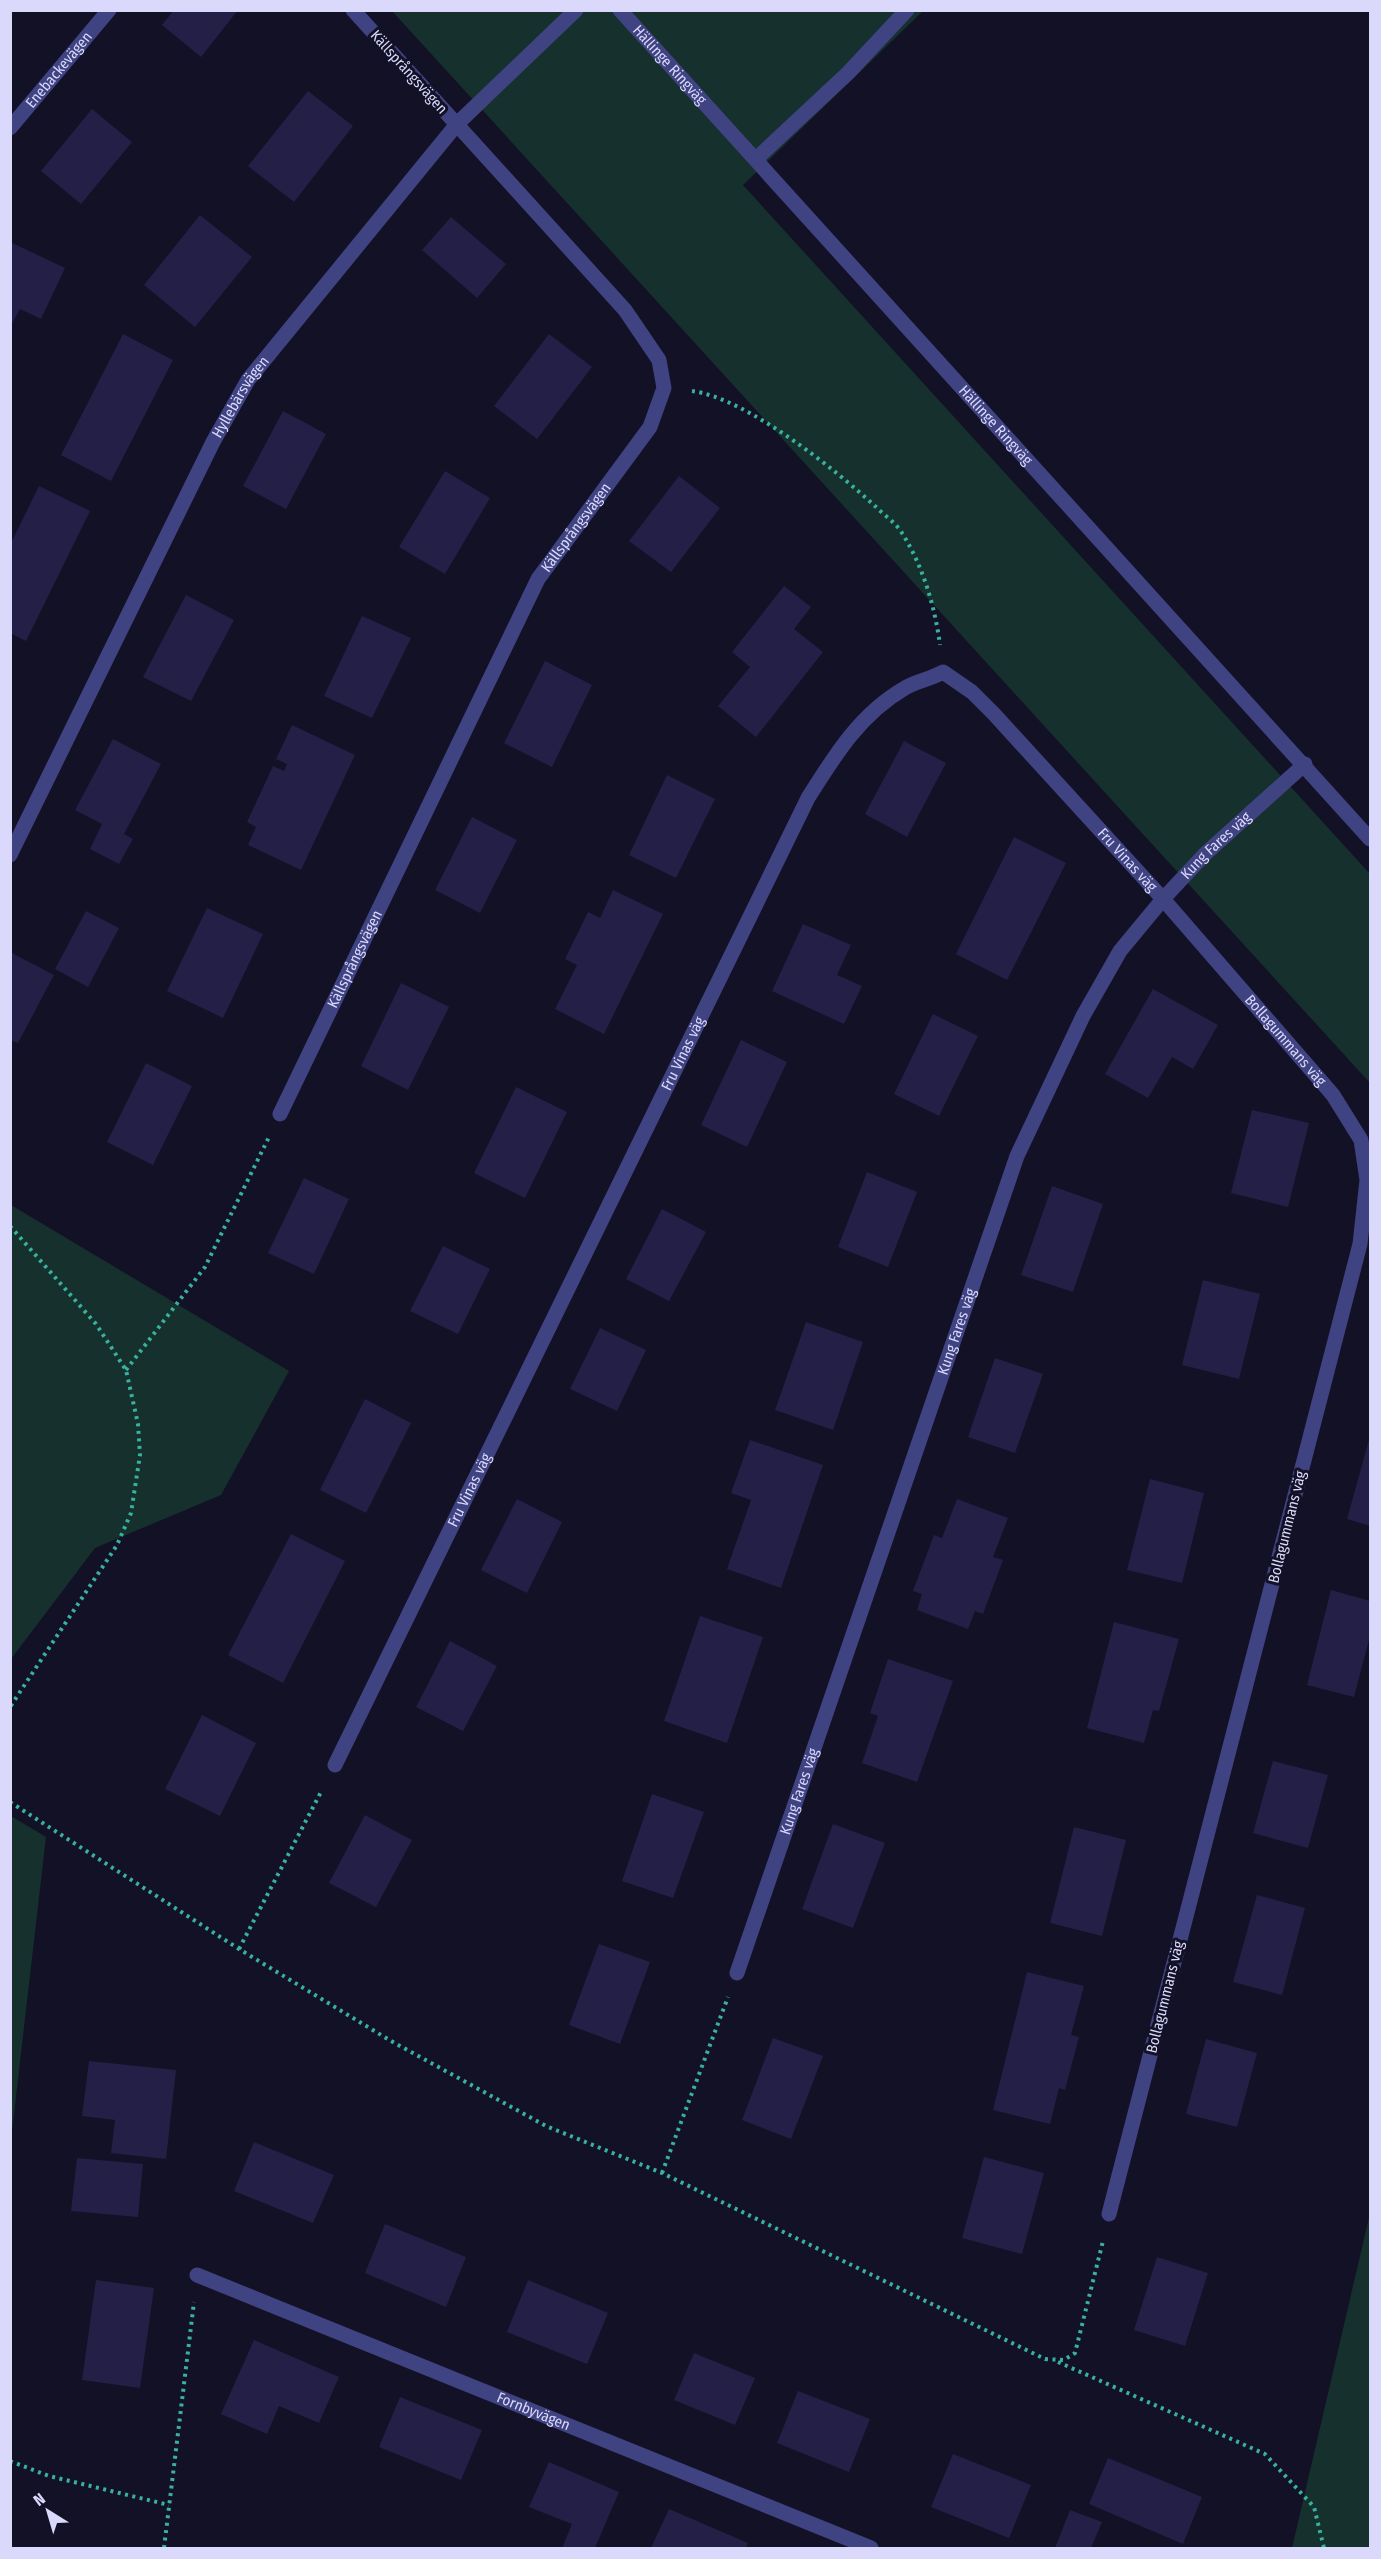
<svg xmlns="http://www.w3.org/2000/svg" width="1381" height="2559" font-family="'Fira Sans Condensed',sans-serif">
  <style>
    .green { fill: #15302d }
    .building { fill: #231f46 }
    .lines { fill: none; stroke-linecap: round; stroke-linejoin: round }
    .path { stroke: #39b19f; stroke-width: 4; stroke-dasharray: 3 4.5; stroke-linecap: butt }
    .minor { stroke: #404382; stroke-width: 15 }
    .labels { text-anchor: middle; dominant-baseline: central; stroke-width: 6; stroke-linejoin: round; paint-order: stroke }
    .street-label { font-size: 15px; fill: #dad9fc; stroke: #131126 }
  </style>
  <rect width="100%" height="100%" fill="#131126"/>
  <!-- green -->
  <path class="green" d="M 392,11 L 923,11 L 743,185 L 1370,874 L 1370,1083 Z
    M 11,1205 L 289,1371 L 221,1495 L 95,1548 L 11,1659 Z
    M 11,1816 L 46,1837 L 11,2140 Z
    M 1370,2213 L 1370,2548 L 1292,2548 Z"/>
  <!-- building -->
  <path class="building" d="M 174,10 L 238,10 L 201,57 L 162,25 Z
    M 308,91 L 353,126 L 294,202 L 248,166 Z
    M 92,109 L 132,142 L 81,204 L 41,171 Z
    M 200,215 L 252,257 L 195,327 L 144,285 Z
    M 451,217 L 506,264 L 477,298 L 422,250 Z
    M 10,242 L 65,268 L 41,319 L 20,309 L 10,327 Z
    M 123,334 L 173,360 L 111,481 L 61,455 Z
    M 549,334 L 592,367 L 537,439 L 494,406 Z
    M 283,411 L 326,434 L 286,509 L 243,486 Z
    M 445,471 L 490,498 L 445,574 L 399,547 Z
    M 679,476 L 720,508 L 671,572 L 629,541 Z
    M 39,486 L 90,511 L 26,641 L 10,633 L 10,545 Z
    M 784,586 L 811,607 L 794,629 L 823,652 L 756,737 L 718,706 L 750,667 L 732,652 Z
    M 186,595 L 234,620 L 191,701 L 143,677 Z
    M 362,616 L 411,638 L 372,718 L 324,696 Z
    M 545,661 L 592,685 L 552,767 L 504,743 Z
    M 292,725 L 355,755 L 301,870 L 248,845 L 256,827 L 247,822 L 273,766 L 284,771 L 287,764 L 276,759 Z
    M 113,739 L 161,764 L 124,834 L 133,839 L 119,864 L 90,849 L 102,824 L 75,810 Z
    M 904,741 L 946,763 L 907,837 L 865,814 Z
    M 667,775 L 715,799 L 676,878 L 629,855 Z
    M 472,817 L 517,840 L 480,913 L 435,890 Z
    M 1014,837 L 1066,863 L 1007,980 L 956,954 Z
    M 613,890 L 663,914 L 604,1034 L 555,1009 L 577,965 L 565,959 L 588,912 L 600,918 Z
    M 207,908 L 263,934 L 223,1018 L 167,991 Z
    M 86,911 L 119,928 L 88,987 L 55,969 Z
    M 803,924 L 851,945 L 837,975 L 862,986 L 844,1024 L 772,991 Z
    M 10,952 L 54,975 L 18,1043 L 10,1040 Z
    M 401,983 L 449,1007 L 408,1090 L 361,1066 Z
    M 1153,989 L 1218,1025 L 1193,1069 L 1172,1057 L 1148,1098 L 1105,1074 Z
    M 933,1014 L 978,1036 L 939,1116 L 894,1094 Z
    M 741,1040 L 787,1062 L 747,1147 L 701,1125 Z
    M 146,1063 L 192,1086 L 153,1165 L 107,1142 Z
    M 516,1087 L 567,1112 L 525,1198 L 474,1173 Z
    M 1252,1110 L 1309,1123 L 1288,1207 L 1231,1193 Z
    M 867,1172 L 917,1192 L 888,1267 L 838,1247 Z
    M 304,1178 L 349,1199 L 314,1274 L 268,1253 Z
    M 1052,1186 L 1103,1204 L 1073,1292 L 1021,1275 Z
    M 662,1209 L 706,1232 L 669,1301 L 626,1279 Z
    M 443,1246 L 490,1269 L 458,1334 L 410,1311 Z
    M 1203,1280 L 1260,1294 L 1239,1379 L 1182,1365 Z
    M 806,1322 L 863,1342 L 833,1430 L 775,1410 Z
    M 600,1328 L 646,1350 L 617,1411 L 570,1389 Z
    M 995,1358 L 1043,1374 L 1015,1453 L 968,1437 Z
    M 365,1399 L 411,1423 L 366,1513 L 320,1490 Z
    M 1370,1436 L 1370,1526 L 1347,1519 Z
    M 750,1440 L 823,1465 L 781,1588 L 727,1569 L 751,1500 L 731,1493 Z
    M 1150,1479 L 1204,1493 L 1182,1583 L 1127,1570 Z
    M 517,1499 L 562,1522 L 527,1593 L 481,1570 Z
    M 957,1499 L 1008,1518 L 993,1557 L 1003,1560 L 983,1614 L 975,1611 L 968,1629 L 917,1610 L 922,1594 L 913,1591 L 934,1535 L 942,1538 Z
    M 291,1534 L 345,1561 L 283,1683 L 228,1655 Z
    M 1331,1590 L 1370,1601 L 1370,1636 L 1354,1697 L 1307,1685 Z
    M 700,1616 L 763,1637 L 727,1743 L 664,1721 Z
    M 1114,1622 L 1179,1639 L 1159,1711 L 1153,1710 L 1144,1743 L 1087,1728 Z
    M 450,1641 L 497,1666 L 463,1731 L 416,1707 Z
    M 888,1659 L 953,1681 L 917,1782 L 862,1763 L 878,1716 L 870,1713 Z
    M 202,1715 L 256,1743 L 220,1816 L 165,1789 Z
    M 1273,1761 L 1328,1775 L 1308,1848 L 1253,1833 Z
    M 652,1794 L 704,1812 L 673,1898 L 622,1881 Z
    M 365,1815 L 412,1840 L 376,1907 L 329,1883 Z
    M 833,1824 L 885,1843 L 853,1928 L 802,1909 Z
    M 1074,1827 L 1126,1840 L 1102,1936 L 1050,1923 Z
    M 1257,1895 L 1305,1908 L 1282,1995 L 1233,1982 Z
    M 599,1944 L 650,1962 L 620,2044 L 569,2025 Z
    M 1027,1972 L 1084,1986 L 1071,2035 L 1079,2037 L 1065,2090 L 1059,2088 L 1050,2124 L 993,2110 Z
    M 773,2038 L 823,2056 L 791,2139 L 742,2120 Z
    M 1206,2039 L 1257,2053 L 1237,2127 L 1186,2114 Z
    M 89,2061 L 176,2070 L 166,2159 L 111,2153 L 115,2120 L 82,2116 Z
    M 254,2142 L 334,2175 L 313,2223 L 234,2191 Z
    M 984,2157 L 1044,2173 L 1022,2254 L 962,2238 Z
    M 77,2158 L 143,2164 L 138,2217 L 71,2211 Z
    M 385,2224 L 466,2257 L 446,2307 L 365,2273 Z
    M 1157,2257 L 1208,2273 L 1185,2346 L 1134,2330 Z
    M 96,2280 L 154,2288 L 140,2388 L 82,2380 Z
    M 528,2280 L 608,2313 L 587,2364 L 507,2332 Z
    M 254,2340 L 339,2377 L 319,2423 L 279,2406 L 267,2434 L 221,2414 Z
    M 694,2353 L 755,2378 L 735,2425 L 674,2400 Z
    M 798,2391 L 870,2419 L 849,2472 L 777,2443 Z
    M 400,2397 L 482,2430 L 461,2480 L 379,2447 Z
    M 953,2454 L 1031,2485 L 1009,2538 L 931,2507 Z
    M 1108,2458 L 1202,2497 L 1183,2544 L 1089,2504 Z
    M 549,2462 L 619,2492 L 595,2548 L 562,2548 L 572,2524 L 529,2507 Z
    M 669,2509 L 748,2543 L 746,2548 L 651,2548 Z
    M 1070,2510 L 1102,2522 L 1091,2548 L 1055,2548 Z"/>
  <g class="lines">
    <!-- path -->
    <path class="path" d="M 692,391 C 746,398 835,469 876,507 C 884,515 896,523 902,533 C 923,566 935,607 940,645
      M 10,1226 L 96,1324 L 126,1370 L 138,1424 L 140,1455 L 131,1513 L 117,1545 L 10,1707
      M 126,1370 L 205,1267 L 269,1137
      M 10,1802 L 239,1949 L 391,2041 L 546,2126 L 662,2173 L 1045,2359 L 1064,2360 L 1075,2353 L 1103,2241
      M 239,1949 L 322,1790
      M 662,2173 L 728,1997
      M 1058,2362 L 1265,2454 L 1314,2507 L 1324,2548
      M 10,2461 L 49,2476 L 169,2505
      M 164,2548 L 194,2302"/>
    <!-- minor -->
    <g class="minor">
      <path id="s1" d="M 620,10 L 1370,839"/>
      <path id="s2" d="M 10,128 L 109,10"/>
      <path d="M 756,159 L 848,73 L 907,10"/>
      <path id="s3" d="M 10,855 L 213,442 L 248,380 L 457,124 L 576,10"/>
      <path id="s4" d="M 280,1114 L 538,579 L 650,427 L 664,388 L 659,360 L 625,310 L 353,10"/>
      <path id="s5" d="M 335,1765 L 808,798 C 835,755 860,714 905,688 C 916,681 931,679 943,672 L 972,692 L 994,714 L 1163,899 L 1333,1095 L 1361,1140 L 1367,1180 L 1360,1244 L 1109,2214"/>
      <path id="s6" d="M 737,1973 L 1017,1156 L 1083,1016 L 1120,951 L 1163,899 L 1205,854 L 1305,764"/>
      <path id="s7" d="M 197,2275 L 871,2548"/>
    </g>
  </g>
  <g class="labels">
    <!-- street labels -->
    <g class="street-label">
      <text stroke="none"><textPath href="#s1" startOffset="74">Hällinge Ringväg</textPath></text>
      <text stroke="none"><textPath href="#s2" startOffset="76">Enebackevägen</textPath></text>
      <text transform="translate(409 72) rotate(48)">Källsprångsvägen</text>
      <text stroke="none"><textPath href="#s3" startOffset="513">Hyllebärsvägen</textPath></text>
      <text stroke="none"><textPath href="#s1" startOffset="560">Hällinge Ringväg</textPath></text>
      <text stroke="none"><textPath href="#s4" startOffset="658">Källsprångsvägen</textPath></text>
      <text stroke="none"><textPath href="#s6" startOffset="1236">Kung Fares väg</textPath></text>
      <text stroke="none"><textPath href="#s5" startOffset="1530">Fru Vinas väg</textPath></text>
      <text stroke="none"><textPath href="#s4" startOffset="172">Källsprångsvägen</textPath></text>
      <text stroke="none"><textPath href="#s5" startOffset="1770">Bollagummans väg</textPath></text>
      <text stroke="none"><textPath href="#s5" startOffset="792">Fru Vinas väg</textPath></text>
      <text stroke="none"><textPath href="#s6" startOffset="678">Kung Fares väg</textPath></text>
      <text stroke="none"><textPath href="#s5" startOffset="306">Fru Vinas väg</textPath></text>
      <text transform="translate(1287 1527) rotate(-76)">Bollagummans väg</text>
      <text stroke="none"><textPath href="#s6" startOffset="192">Kung Fares väg</textPath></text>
      <text transform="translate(1165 1997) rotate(-76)">Bollagummans väg</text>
      <text stroke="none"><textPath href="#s7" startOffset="363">Fornbyvägen</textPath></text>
    </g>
  </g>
  <!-- border -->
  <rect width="1381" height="2559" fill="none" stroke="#dad9fc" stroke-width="24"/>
  <!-- north arrow -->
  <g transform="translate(48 2511) rotate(323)" stroke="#131126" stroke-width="4.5" paint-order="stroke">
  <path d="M0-4.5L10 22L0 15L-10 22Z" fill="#dad9fc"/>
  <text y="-9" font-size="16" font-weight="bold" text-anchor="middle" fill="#dad9fc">N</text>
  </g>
</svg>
